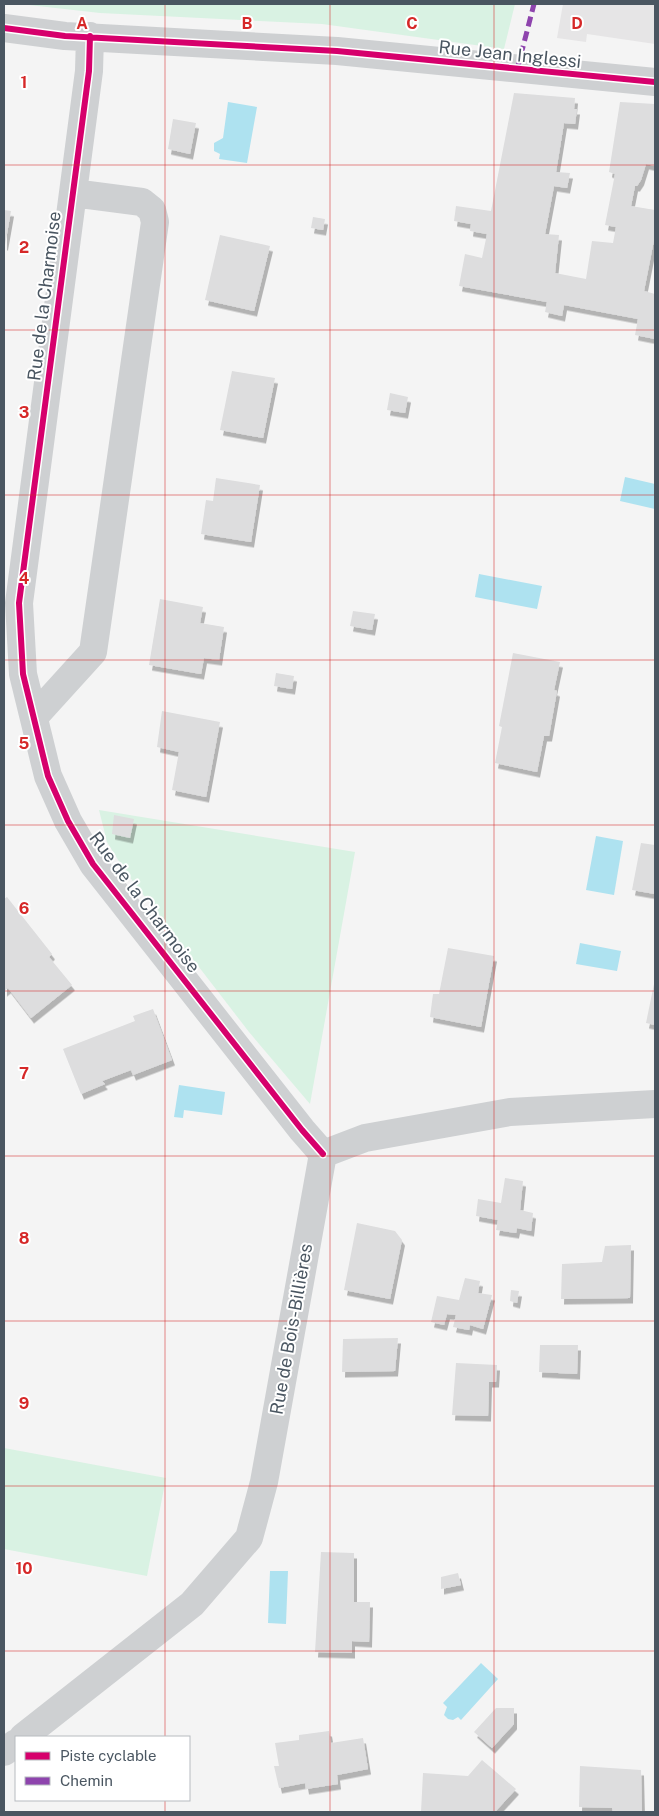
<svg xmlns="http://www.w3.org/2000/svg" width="659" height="1816" font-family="'Public Sans',sans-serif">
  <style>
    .education { fill: #e6e5e6 }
    .green { fill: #d9f2e3 }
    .water { fill: #aee2f0 }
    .building { fill: #ddddde; filter: url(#shadow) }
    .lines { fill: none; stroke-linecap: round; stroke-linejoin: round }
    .street { stroke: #ced0d2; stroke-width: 28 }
    .quiet { stroke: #8e44ad; stroke-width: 5; stroke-dasharray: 10 5; stroke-linecap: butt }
    .cycleway-casing { stroke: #fff; stroke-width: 9 }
    .cycleway { stroke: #d6006c; stroke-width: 6 }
    .grid { fill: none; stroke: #d62828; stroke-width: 1; stroke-opacity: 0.55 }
    .labels { text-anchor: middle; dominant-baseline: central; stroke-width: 4; stroke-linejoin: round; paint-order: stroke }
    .street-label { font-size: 18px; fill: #4a5661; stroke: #fff }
    .grid-label { font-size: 16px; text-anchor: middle; font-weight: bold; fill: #d62828; stroke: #fff; stroke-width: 4; stroke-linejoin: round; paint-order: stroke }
  </style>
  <defs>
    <filter id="shadow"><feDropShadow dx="3" dy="5.5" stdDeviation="0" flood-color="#0004"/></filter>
  </defs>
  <rect width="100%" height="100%" fill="#f4f4f4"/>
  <!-- education -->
  <path class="education" d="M 563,4 L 655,4 L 655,44 L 587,34 L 586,42 L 557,38 Z"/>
  <!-- green -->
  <path class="green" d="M 20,4 L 515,4 L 504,49 L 322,24 L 100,13 Z
    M 99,810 L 355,852 L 310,1104 L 249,1032 L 125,871 L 107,842 Z
    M 4,1448 L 166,1478 L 147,1576 L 4,1549 Z"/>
  <!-- water -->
  <path class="water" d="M 228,102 L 257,107 L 247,163 L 219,159 L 220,154 L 214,151 L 214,143 L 223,138 Z
    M 625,477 L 655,484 L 655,509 L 620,501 Z
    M 479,574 L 542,586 L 537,609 L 475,597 Z
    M 596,836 L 623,841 L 614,895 L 586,890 Z
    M 580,943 L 621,951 L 617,971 L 576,964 Z
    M 179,1085 L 225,1092 L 222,1115 L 184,1110 L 183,1118 L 174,1117 Z
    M 270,1571 L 288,1571 L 286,1624 L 268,1623 Z
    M 481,1663 L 498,1679 L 461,1720 L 458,1717 L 453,1720 L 448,1719 L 444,1715 L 447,1707 L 443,1703 Z"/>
  <!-- building -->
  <path class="building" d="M 514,93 L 575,98 L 574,109 L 577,109 L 575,124 L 564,123 L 556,172 L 570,173 L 567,188 L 554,186 L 545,234 L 559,235 L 555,273 L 586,279 L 592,241 L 613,243 L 616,227 L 605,225 L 615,174 L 609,172 L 620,102 L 655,104 L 655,166 L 646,164 L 641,180 L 637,186 L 635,186 L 631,206 L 655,210 L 655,235 L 644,291 L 655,294 L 655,339 L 635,335 L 638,319 L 564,305 L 562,316 L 545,312 L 547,302 L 459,286 L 465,254 L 482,258 L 487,234 L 470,231 L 471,224 L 454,221 L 456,206 L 491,211 Z
    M 173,119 L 196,123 L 190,154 L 168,149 Z
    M 4,210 L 11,211 L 5,245 L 4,245 Z
    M 313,217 L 325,219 L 323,230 L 311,228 Z
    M 220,235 L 270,246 L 254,311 L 205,300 Z
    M 232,371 L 275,378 L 263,438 L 220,430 Z
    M 390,393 L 408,397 L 405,413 L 387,410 Z
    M 216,478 L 260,485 L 251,542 L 201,534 L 206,500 L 213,501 Z
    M 160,599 L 203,607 L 200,623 L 224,627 L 219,660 L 204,658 L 201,674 L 149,665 Z
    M 353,611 L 375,614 L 372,630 L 350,626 Z
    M 513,653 L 560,662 L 554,690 L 557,691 L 549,736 L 544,736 L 537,772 L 495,763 L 502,727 L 499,726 Z
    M 276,673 L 294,676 L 292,689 L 274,686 Z
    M 162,711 L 220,722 L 206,797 L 172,790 L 179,752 L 157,747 Z
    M 114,815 L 134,819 L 130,838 L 112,834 Z
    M 641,843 L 655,845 L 655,894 L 632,890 Z
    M 7,897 L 52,954 L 49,957 L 72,985 L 31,1018 L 8,988 L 4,991 L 4,899 Z
    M 448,948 L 494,956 L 481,1027 L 430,1017 L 433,994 L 439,994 Z
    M 654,984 L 655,984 L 655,1025 L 646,1023 Z
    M 153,1009 L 172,1060 L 133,1075 L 131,1070 L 102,1081 L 105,1084 L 81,1094 L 63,1049 L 135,1021 L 133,1016 Z
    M 505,1178 L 523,1181 L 520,1210 L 533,1213 L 531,1231 L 517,1228 L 516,1233 L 496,1230 L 498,1220 L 476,1216 L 478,1199 L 501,1203 Z
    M 357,1223 L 395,1231 L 402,1240 L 390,1299 L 344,1290 Z
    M 631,1245 L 630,1298 L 561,1299 L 562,1264 L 602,1262 L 605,1246 Z
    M 465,1278 L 480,1281 L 478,1293 L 492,1295 L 483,1329 L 470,1325 L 469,1330 L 453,1327 L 456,1315 L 447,1314 L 444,1325 L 431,1322 L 437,1296 L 459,1300 Z
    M 511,1290 L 519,1291 L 517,1303 L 510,1301 Z
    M 398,1338 L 395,1371 L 342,1372 L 343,1339 Z
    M 540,1345 L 578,1345 L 577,1374 L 539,1372 Z
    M 456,1363 L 497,1365 L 496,1382 L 489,1382 L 488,1416 L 452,1415 Z
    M 321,1552 L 354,1553 L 354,1602 L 370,1602 L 369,1642 L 352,1641 L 352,1653 L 315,1652 Z
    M 458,1573 L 461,1585 L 441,1589 L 441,1577 Z
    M 496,1708 L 514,1708 L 514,1724 L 492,1748 L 474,1732 Z
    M 329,1731 L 331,1743 L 363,1738 L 368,1769 L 337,1775 L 338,1784 L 306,1789 L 305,1783 L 279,1788 L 274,1766 L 279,1766 L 275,1743 L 299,1740 L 299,1735 Z
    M 482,1760 L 516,1789 L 495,1812 L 421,1812 L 423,1773 L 468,1776 Z
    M 580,1766 L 641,1770 L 642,1812 L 613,1812 L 612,1808 L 579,1807 Z"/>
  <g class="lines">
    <!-- street -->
    <path class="street" d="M 4,28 L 65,36 L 337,51 L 655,82
      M 90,36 L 89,71 L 19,603 L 23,674 L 48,776 L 68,821 L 93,864 L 302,1130 L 323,1154
      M 34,717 L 93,652 L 155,222 L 152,210 L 142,202 L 73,193
      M 23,1737 L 192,1604 L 249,1538 L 264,1482 L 323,1154 L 365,1138 L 510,1112 L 655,1104
      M 4,1752 L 16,1743"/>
    <!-- quiet -->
    <path class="quiet" d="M 517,70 L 534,4"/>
    <!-- cycleway casing -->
    <g class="cycleway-casing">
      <path id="cycleway" d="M 4,28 L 65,36 L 337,51 L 655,82
        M 90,36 L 89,71 L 19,603 L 23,674 L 48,776 L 68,821 L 93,864 L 302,1130 L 323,1154"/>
    </g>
    <!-- cycleway -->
    <use href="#cycleway" class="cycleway"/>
  </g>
  <!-- grid -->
  <path class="grid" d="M 165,4 L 165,1737M 330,4 L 330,1812M 494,4 L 494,1812M 4,165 L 655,165M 4,330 L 655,330M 4,495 L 655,495M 4,660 L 655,660M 4,825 L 655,825M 4,991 L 655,991M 4,1156 L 655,1156M 4,1321 L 655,1321M 4,1486 L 655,1486M 4,1651 L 655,1651M 165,1800 L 165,1812"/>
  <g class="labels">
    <!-- street labels -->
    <g class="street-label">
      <text transform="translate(510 54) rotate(6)">Rue Jean Inglessi</text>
      <text transform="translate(44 296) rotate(-83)">Rue de la Charmoise</text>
      <text transform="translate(145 902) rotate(53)">Rue de la Charmoise</text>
      <text transform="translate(291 1329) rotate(-80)">Rue de Bois-Billières</text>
    </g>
  </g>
  <g class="grid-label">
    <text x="82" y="29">A</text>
    <text x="247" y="29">B</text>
    <text x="412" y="29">C</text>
    <text x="577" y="29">D</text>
    <text x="24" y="88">1</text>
    <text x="24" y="253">2</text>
    <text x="24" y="418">3</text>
    <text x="24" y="584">4</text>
    <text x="24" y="749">5</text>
    <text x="24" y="914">6</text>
    <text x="24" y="1079">7</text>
    <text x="24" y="1244">8</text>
    <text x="24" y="1409">9</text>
    <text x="24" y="1574">10</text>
  </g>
  <!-- border -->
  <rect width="659" height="1816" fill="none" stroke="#4a5661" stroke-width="10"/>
  <!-- legend -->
  <rect x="15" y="1736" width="175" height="65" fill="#ffffff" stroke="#b7bbc0"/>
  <rect x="25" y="1752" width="25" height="8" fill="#d6006c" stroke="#b7bbc0"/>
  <text x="60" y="1761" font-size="15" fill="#4a5661">Piste cyclable</text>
  <rect x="25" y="1777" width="25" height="8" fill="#8e44ad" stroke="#b7bbc0"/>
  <text x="60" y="1786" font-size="15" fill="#4a5661">Chemin</text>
</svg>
